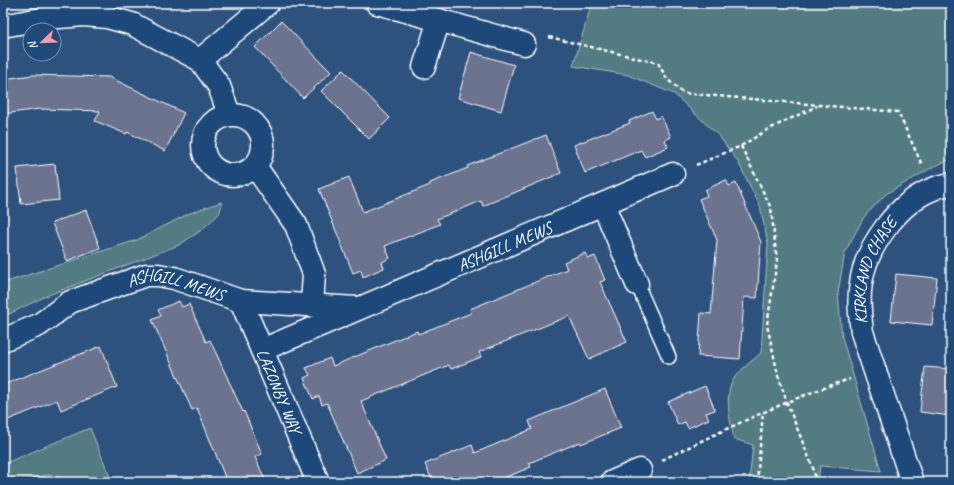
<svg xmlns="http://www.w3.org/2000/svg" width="954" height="485" font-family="Caveat,sans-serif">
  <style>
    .green { fill: #527b82; stroke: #a8bdc0 }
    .building { fill: #6c738f; stroke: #fff }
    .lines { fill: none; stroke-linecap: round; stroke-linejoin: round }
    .service-casing { stroke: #fff; stroke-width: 16 }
    .minor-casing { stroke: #fff; stroke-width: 25 }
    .path { stroke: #fff; stroke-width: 2.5; stroke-dasharray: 4 3; stroke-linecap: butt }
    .service { stroke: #1f4a7a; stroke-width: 13 }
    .minor { stroke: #1f4a7a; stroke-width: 22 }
    .labels { text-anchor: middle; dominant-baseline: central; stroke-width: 3; stroke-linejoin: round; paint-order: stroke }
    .street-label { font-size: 17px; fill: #fff; stroke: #1f4a7a }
  </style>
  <rect width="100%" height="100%" fill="#2e527e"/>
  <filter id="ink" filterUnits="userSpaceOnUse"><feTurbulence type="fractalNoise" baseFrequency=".025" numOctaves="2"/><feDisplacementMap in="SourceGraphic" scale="8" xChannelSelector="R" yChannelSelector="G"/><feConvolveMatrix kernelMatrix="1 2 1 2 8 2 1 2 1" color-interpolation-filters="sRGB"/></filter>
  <g filter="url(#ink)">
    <!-- green -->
    <path class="green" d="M 592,3 L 951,3 L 951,159 L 933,167 L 886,194 L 864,217 L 845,252 L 838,293 L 842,337 L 881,471 L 820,466 L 818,482 L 749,482 L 753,445 L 734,439 C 730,421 723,393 735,377 C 742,368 752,361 761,353 L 768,244 L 760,206 L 738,162 L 719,136 L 674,94 L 628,75 L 573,66 Z
      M 221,202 L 222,205 L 219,214 L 200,231 L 179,245 L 46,296 L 3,317 L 3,283 L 137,240 L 190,213 Z
      M 90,428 L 112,482 L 78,482 L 76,480 L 48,475 L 14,482 L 3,482 L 3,464 Z"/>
    <!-- building -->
    <path class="building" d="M 281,21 L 331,72 L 303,98 L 255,47 Z
      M 471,52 L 514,65 L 501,111 L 458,98 Z
      M 343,70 L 390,118 L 369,139 L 321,91 Z
      M 33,75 L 109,77 L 184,113 L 165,151 L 127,132 L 126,134 L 95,121 L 100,111 L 40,109 L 3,114 L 3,79 Z
      M 652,111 L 656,119 L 661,116 L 671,137 L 665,140 L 668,147 L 645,157 L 641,150 L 585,173 L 574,145 L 630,123 L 629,121 Z
      M 546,135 L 561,173 L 483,206 L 481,201 L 437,219 L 440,224 L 385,246 L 390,258 L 382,262 L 384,268 L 363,277 L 361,270 L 353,273 L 319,189 L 349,177 L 363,212 L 430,185 L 430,183 L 468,168 L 467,166 Z
      M 55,164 L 59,200 L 21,204 L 17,168 Z
      M 726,180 L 729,186 L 736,183 L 761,242 L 757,298 L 744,297 L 740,359 L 698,356 L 701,313 L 711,314 L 717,240 L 699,199 L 707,196 L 705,190 Z
      M 86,210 L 100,248 L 67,261 L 52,223 Z
      M 585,253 L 588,259 L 595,256 L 605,280 L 600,282 L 627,342 L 589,359 L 569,316 L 479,352 L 481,357 L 451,369 L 449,365 L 361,401 L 386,460 L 357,473 L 327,403 L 322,405 L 319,396 L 313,399 L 304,378 L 310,375 L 306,368 L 330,358 L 333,366 L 417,331 L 418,334 L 471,313 L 470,309 L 567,269 L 564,262 Z
      M 896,274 L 937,278 L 932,325 L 891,321 Z
      M 179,301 L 182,307 L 189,304 L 206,342 L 210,340 L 243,412 L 244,411 L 262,454 L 255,457 L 266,482 L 227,482 L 197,408 L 192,410 L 152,320 L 161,316 L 158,310 Z
      M 101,346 L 117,387 L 61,410 L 57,400 L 3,422 L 3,385 Z
      M 925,367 L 951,369 L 951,416 L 920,412 Z
      M 705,386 L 715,410 L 706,413 L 709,419 L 688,428 L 685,422 L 678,425 L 668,402 Z
      M 605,389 L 621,428 L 581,444 L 580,442 L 529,463 L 531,467 L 494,482 L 433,482 L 425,464 L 472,445 L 475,453 L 532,429 L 529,421 Z"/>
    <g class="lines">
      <!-- service casing -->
      <g class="service-casing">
        <path id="service" d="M 637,284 L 669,357"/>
      </g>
      <!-- minor casing -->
      <g class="minor-casing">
        <g id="minor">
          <path d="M 377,3 L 524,44"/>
          <path d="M 3,26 L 46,18 L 84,15 L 107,17 L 132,24 L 200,60 L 219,86 L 229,114"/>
          <path d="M 200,60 L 268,3"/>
          <path d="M 424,67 L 439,20"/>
          <circle cx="233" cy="145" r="30"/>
          <path d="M 255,166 L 296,225 L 314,274 L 312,305"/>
          <path d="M 603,204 L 637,284"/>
          <path id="s1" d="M 241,301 L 318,482"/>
          <path id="s2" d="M 3,340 L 39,325 L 70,302 L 146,275 L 158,275 L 174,278 L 241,301 L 356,308"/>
          <path id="s3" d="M 262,350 L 673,174"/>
          <path d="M 612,482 L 640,470"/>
          <path id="s4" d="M 912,482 L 862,332 C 860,316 858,299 861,283 C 866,246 899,202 933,189 C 939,186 945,185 951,184"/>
        </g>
      </g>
      <!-- path -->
      <path class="path" d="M 549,37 L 658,63 L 667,79 L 683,93 L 898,112 L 922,165
        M 741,146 L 771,208 L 777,261 L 767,325 L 778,375 L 787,403 L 815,473 L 814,482
        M 696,165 L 741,146 L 767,130 L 817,106
        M 662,460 C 724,430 785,400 850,379
        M 757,482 L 763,412"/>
      <!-- service -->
      <use href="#service" class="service"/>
      <!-- minor -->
      <use href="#minor" class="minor"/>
    </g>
  </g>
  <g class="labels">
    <!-- street labels -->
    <g class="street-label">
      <text stroke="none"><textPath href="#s3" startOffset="264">ASHGILL MEWS</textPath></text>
      <text stroke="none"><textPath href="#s4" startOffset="223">KIRKLAND CHASE</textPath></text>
      <text stroke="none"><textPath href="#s2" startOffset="189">ASHGILL MEWS</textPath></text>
      <text stroke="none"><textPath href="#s1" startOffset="98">LAZONBY WAY</textPath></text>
    </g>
  </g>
  <!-- margin -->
  <rect width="954" height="485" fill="none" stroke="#1f4a7a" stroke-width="16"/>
  <rect x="8" y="8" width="938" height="469" fill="none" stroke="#fff" stroke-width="1.5" filter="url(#ink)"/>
  <!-- north arrow -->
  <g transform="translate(42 42) rotate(247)"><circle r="19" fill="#1f4a7a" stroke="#7992af"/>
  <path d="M0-3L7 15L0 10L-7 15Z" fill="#ff9aa2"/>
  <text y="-6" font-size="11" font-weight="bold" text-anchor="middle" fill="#ffffff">N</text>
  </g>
</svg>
